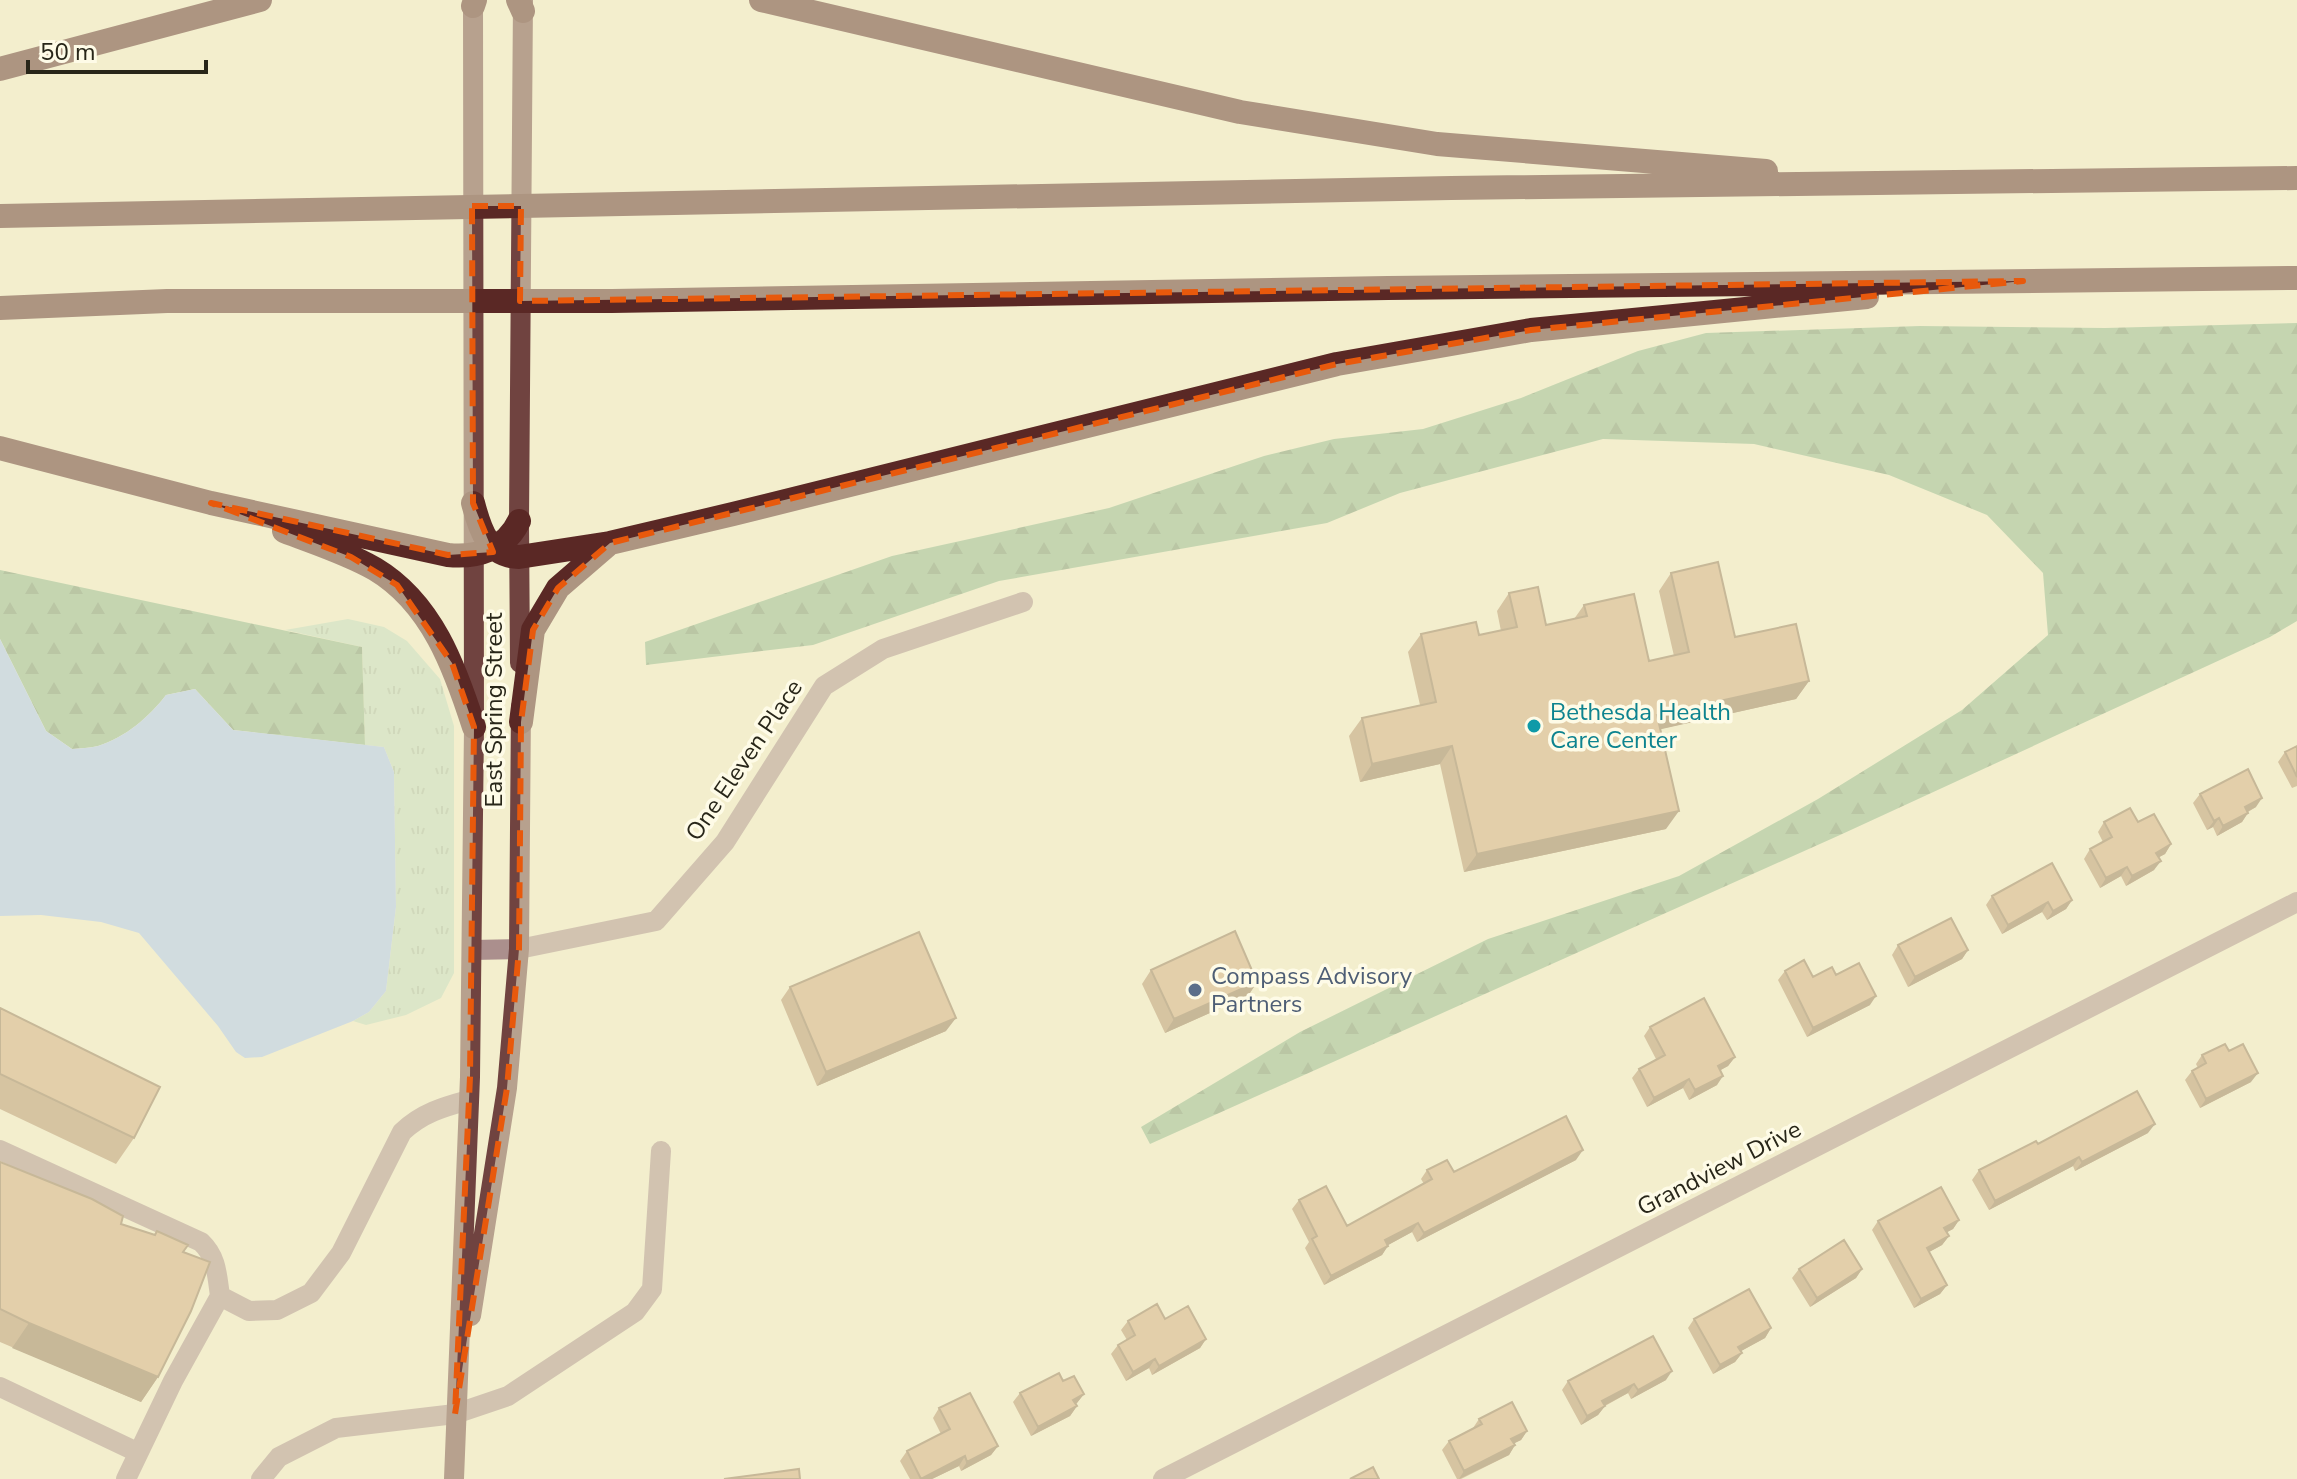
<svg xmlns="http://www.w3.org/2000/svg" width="2297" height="1479" font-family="'Nunito Sans',sans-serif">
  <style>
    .grass { fill: url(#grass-tufts) }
    .forest { fill: url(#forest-firs) }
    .water { fill: #a9c5f4 }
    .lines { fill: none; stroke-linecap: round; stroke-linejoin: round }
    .minor { stroke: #ab8f8d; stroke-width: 20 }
    .major { stroke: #704340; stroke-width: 20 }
    .highway { stroke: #5a2825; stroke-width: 24 }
    .wall { fill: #b4906c }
    .shaded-wall { fill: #927658 }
    .building { fill: #d1a87e; stroke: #927658; stroke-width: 2 }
    .marked { fill: none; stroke: #e8590c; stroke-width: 6; stroke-dasharray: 16 10; stroke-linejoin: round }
    .culture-dot { fill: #0f9aa8; stroke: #fefbe7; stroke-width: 3 }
    .service-dot { fill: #5c6f8a; stroke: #fefbe7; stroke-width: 3 }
    .labels { text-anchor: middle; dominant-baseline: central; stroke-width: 7; stroke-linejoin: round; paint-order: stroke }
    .street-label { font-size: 24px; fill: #282619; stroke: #fefbe7 }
    .culture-label { font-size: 24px; fill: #0d838f; stroke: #fefbe7; text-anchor: start }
    .service-label { font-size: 24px; fill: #4e5e75; stroke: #fefbe7; text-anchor: start }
  </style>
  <defs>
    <pattern id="grass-tufts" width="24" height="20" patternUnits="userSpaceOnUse" patternTransform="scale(2)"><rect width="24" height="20" fill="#c2dcc0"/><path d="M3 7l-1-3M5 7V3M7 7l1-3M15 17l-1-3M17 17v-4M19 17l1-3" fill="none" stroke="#a7bda4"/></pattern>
    <pattern id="forest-firs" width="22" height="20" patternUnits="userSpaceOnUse" patternTransform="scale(2)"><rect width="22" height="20" fill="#8fb78d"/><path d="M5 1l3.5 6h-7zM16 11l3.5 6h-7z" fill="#759572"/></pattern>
  </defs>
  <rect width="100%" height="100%" fill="#f3eecd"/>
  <!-- grass -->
  <path class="grass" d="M 348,619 L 384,627 L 407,641 L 440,679 L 454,726 L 454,973 L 441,998 L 406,1015 L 366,1025 L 353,1021 L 369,1012 L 386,991 L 396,907 L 394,772 L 384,747 L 365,745 L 362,647 L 285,630 Z"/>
  <!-- forest -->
  <path class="forest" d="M 2297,323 L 2297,621 L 2270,637 L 1840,835 L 1150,1144 L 1141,1127 L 1300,1032 L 1488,939 L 1679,876 L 1818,799 L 1962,710 L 2048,635 L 2043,573 L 1987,515 L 1889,475 L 1754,444 L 1603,439 L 1400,493 L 1327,523 L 999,581 L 813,645 L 646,665 L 645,642 L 892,556 L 1109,508 L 1264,456 L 1334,439 L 1423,429 L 1521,398 L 1638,351 L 1706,333 L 1920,326 L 2105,328 Z
    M 0,570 L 362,647 L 365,745 L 233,730 L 195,689 L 166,695 C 150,716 125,738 98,746 C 90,748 80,748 72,749 L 46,731 L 0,639 Z"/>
  <!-- water -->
  <path class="water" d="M 0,639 L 46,731 L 72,749 C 80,748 90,748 98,746 C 125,738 150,716 166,695 L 195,689 L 233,730 L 384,747 L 394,772 L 396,907 L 386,991 L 369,1012 L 353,1021 L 262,1057 L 245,1058 L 236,1052 L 218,1026 L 139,933 L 101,922 L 41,915 L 0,916 Z"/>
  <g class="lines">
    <!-- minor -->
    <path class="minor" d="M 472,950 L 519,949 L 656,921 L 725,842 L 824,686 L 883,649 L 1023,602
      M 0,1150 L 201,1242 C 217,1257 217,1275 220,1296
      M 0,1387 L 137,1452
      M 126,1479 L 173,1381 L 220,1296 L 249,1311 L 277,1310 L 311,1293 L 341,1253 L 402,1132 C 422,1113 443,1107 469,1100
      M 261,1479 L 279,1457 L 336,1428 L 455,1414 L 508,1396 L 635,1312 L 652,1289 L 661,1151
      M 1163,1479 L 2297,902"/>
    <!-- major -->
    <path class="major" d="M 520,663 L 519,521 L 523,0
      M 471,1316 L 507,1088 L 519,949 L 521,707
      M 454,1479 L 470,1077 L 474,727 L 473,0"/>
    <!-- highway -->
    <path class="highway" d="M 518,0 L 523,11
      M 761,0 L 1240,112 L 1437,144 L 1766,171
      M 473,6 L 475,0
      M 0,69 L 260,0
      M 0,216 L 1451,188 L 2297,178
      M 0,308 L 167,301 L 612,301 L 1388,288 L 2297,278
      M 0,448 L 211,503 L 448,555 C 477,558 506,549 519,521
      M 473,503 C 480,530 488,556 519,557 L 610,543 L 733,514 L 1337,364 L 1531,330 L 1867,297
      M 284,531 C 315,543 347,553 375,569 C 432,603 455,668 474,727
      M 521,722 L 533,630 L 558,588 L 609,544"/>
  </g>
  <!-- wall -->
  <path class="wall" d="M 1671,573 L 1735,637 L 1809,681 L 1796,699 L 1660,729 L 1666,829 L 1464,872 L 1440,764 L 1360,782 L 1349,736 L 1362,718 L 1420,705 L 1408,652 L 1421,634 L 1479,635 L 1501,631 L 1497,611 L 1509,593 L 1546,625 L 1574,619 L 1584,605 L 1649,661 L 1674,656 L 1659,591 Z
    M 2297,746 L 2297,786 L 2292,788 L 2278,762 L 2285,752 Z
    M 2200,794 L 2256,807 L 2248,812 L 2242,822 L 2217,836 L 2213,827 L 2207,830 L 2193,803 Z
    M 2104,822 L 2138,822 L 2171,844 L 2165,854 L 2159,857 L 2154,870 L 2126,886 L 2121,876 L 2100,888 L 2084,859 L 2090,849 L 2103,842 L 2098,832 Z
    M 1992,896 L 2072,900 L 2066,909 L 2047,920 L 2042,912 L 2002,934 L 1986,905 Z
    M 1898,945 L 1968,950 L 1962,959 L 1908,987 L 1892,955 Z
    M 1151,970 L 1257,982 L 1248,996 L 1165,1033 L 1142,984 Z
    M 1785,971 L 1813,977 L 1836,975 L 1870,1005 L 1807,1037 L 1778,980 Z
    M 790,987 L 946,1031 L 817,1086 L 781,1000 Z
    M 0,1008 L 134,1138 L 116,1164 L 0,1109 Z
    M 1650,1027 L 1735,1057 L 1728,1066 L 1720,1070 L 1717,1085 L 1689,1100 L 1683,1088 L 1647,1107 L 1632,1078 L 1639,1069 L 1656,1059 L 1644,1036 Z
    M 2229,1051 L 2251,1082 L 2200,1108 L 2185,1080 L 2192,1071 L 2198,1068 L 2196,1064 L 2202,1055 Z
    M 2148,1133 L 2075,1171 L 2073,1166 L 1989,1210 L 1972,1180 L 1979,1170 L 2038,1144 Z
    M 1576,1160 L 1417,1242 L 1412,1232 L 1388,1245 L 1382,1255 L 1324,1285 L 1305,1248 L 1309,1242 L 1292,1209 L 1299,1200 L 1347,1226 L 1424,1184 L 1421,1179 L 1427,1170 L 1454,1172 Z
    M 0,1162 L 121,1224 L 154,1235 L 157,1231 L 183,1252 L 158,1377 L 141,1402 L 0,1342 Z
    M 1959,1220 L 1953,1229 L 1947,1232 L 1949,1236 L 1942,1245 L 1929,1252 L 1947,1285 L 1940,1294 L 1914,1308 L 1872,1230 L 1878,1221 Z
    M 1799,1269 L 1862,1269 L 1856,1278 L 1810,1307 L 1792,1278 Z
    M 1165,1319 L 1206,1339 L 1200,1348 L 1152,1375 L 1149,1368 L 1126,1381 L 1111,1354 L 1118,1345 L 1127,1340 L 1121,1330 L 1128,1321 Z
    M 1694,1319 L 1771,1328 L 1765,1338 L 1741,1351 L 1742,1353 L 1735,1362 L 1713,1374 L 1688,1328 Z
    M 1666,1380 L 1631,1399 L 1628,1393 L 1605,1406 L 1598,1415 L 1581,1425 L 1562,1390 L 1568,1381 Z
    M 1063,1381 L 1084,1394 L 1076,1404 L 1077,1406 L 1070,1416 L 1031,1436 L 1013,1402 L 1020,1393 Z
    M 939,1408 L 998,1446 L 991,1455 L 961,1471 L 959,1466 L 932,1479 L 910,1479 L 900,1461 L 907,1451 L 941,1434 L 933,1418 Z
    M 1479,1419 L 1527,1431 L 1521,1440 L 1514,1443 L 1515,1445 L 1509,1455 L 1461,1479 L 1457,1479 L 1442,1450 L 1449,1441 L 1473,1428 Z"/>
  <!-- shaded-wall -->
  <path class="shaded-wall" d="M 1809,681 L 1796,699 L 1644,733 L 1657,715 Z
    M 1452,746 L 1440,764 L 1360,782 L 1372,764 Z
    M 2262,798 L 2256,807 L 2239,816 L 2245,807 Z
    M 1679,811 L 1666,829 L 1464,872 L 1477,854 Z
    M 2248,813 L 2242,822 L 2217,836 L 2223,826 Z
    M 2219,818 L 2213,827 L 2207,830 L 2214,821 Z
    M 2171,844 L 2165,854 L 2150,862 L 2156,853 Z
    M 2161,861 L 2154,870 L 2126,886 L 2132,876 Z
    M 2127,867 L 2121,876 L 2100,888 L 2106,878 Z
    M 2072,900 L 2066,909 L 2047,920 L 2053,911 Z
    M 2048,902 L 2042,912 L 2002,934 L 2008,925 Z
    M 1968,950 L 1962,959 L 1908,987 L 1915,977 Z
    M 1257,982 L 1248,996 L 1165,1033 L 1174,1019 Z
    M 1876,996 L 1870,1005 L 1807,1037 L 1813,1028 Z
    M 956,1018 L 946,1031 L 817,1086 L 826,1072 Z
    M 1735,1057 L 1728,1066 L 1712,1075 L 1718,1066 Z
    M 2258,1073 L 2251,1082 L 2200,1108 L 2206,1099 Z
    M 1723,1076 L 1717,1085 L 1689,1100 L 1695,1090 Z
    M 1689,1079 L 1683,1088 L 1647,1107 L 1654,1098 Z
    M 2155,1124 L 2148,1133 L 2075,1171 L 2082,1162 Z
    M 1583,1150 L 1576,1160 L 1417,1242 L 1424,1233 Z
    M 2079,1157 L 2073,1166 L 1989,1210 L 1995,1201 Z
    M 1959,1220 L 1953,1229 L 1938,1237 L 1944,1228 Z
    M 1418,1223 L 1412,1232 L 1379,1250 L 1385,1240 Z
    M 1949,1236 L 1942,1245 L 1920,1257 L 1927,1248 Z
    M 1388,1246 L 1382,1255 L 1324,1285 L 1331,1276 Z
    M 1862,1269 L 1856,1278 L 1810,1307 L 1817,1298 Z
    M 1947,1285 L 1940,1294 L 1914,1308 L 1921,1299 Z
    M 29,1323 L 158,1377 L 141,1402 L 12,1348 Z
    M 1771,1328 L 1765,1338 L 1732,1356 L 1738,1347 Z
    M 1206,1339 L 1200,1348 L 1152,1375 L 1159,1366 Z
    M 1742,1353 L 1735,1362 L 1713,1374 L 1720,1365 Z
    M 1155,1359 L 1149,1368 L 1126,1381 L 1133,1372 Z
    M 1672,1371 L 1666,1380 L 1631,1399 L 1638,1390 Z
    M 1634,1384 L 1628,1393 L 1596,1410 L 1602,1401 Z
    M 1084,1394 L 1077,1403 L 1067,1409 L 1073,1400 Z
    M 1077,1406 L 1070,1416 L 1031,1436 L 1038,1427 Z
    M 1605,1406 L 1598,1415 L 1581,1425 L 1587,1416 Z
    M 1527,1431 L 1521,1440 L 1505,1448 L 1511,1439 Z
    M 1515,1445 L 1509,1455 L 1459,1479 L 1464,1471 Z
    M 998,1446 L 991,1455 L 961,1471 L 967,1462 Z
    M 965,1456 L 959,1466 L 932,1479 L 921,1479 Z"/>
  <!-- building -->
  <path class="building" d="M 1718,562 L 1735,637 L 1796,624 L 1809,681 L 1657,715 L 1679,811 L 1477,854 L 1452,746 L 1372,764 L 1362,718 L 1436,702 L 1421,634 L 1476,622 L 1479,635 L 1517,627 L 1509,593 L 1538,587 L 1546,625 L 1587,616 L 1584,605 L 1634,594 L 1649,661 L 1689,652 L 1671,573 Z
    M 2297,746 L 2297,777 L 2285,752 Z
    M 2248,769 L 2262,798 L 2245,807 L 2248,813 L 2223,826 L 2219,818 L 2214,821 L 2200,794 Z
    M 2130,808 L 2138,822 L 2154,814 L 2171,844 L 2156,853 L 2161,861 L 2132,876 L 2127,867 L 2106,878 L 2090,849 L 2112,837 L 2104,822 Z
    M 2052,863 L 2072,900 L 2053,911 L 2048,902 L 2008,925 L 1992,896 Z
    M 1951,918 L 1968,950 L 1915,977 L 1898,945 Z
    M 1235,931 L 1257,982 L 1174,1019 L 1151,970 Z
    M 919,932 L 956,1018 L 826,1072 L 790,987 Z
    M 1804,960 L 1813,977 L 1832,967 L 1836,975 L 1859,963 L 1876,996 L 1813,1028 L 1785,971 Z
    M 1704,998 L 1735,1057 L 1718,1066 L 1723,1076 L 1695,1090 L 1689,1079 L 1654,1098 L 1639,1069 L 1665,1055 L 1650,1027 Z
    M 0,1008 L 160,1087 L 134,1138 L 0,1074 Z
    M 2225,1044 L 2229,1051 L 2243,1044 L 2258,1073 L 2206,1099 L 2192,1071 L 2206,1063 L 2202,1055 Z
    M 2137,1091 L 2155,1124 L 2082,1162 L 2079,1157 L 1995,1201 L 1979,1170 L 2036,1141 L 2038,1144 Z
    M 1566,1116 L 1583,1150 L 1424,1233 L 1418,1223 L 1385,1240 L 1388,1246 L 1331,1276 L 1312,1239 L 1317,1236 L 1299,1200 L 1326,1186 L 1347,1226 L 1432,1179 L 1427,1170 L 1447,1160 L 1454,1172 Z
    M 0,1162 L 92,1199 L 123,1216 L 121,1224 L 155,1235 L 157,1231 L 188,1245 L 183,1252 L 210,1262 L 191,1311 L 158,1377 L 29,1323 L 0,1309 Z
    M 1941,1187 L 1959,1220 L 1944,1228 L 1949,1236 L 1927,1248 L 1947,1285 L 1921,1299 L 1878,1221 Z
    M 1844,1240 L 1862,1269 L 1817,1298 L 1799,1269 Z
    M 1749,1289 L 1771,1328 L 1738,1347 L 1742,1353 L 1720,1365 L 1694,1319 Z
    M 1157,1304 L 1165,1319 L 1188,1306 L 1206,1339 L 1159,1366 L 1155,1359 L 1133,1372 L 1118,1345 L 1135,1335 L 1128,1321 Z
    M 1653,1336 L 1672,1371 L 1638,1390 L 1634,1384 L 1602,1401 L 1605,1406 L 1587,1416 L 1568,1381 Z
    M 1059,1373 L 1063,1381 L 1074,1376 L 1084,1394 L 1073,1400 L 1077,1406 L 1038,1427 L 1020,1393 Z
    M 970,1393 L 998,1446 L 967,1462 L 965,1456 L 921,1479 L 907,1451 L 950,1429 L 939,1408 Z
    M 1512,1402 L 1527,1431 L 1511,1439 L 1515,1445 L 1464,1471 L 1449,1441 L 1482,1424 L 1479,1419 Z
    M 1373,1467 L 1379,1479 L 1350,1479 Z
    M 799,1469 L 800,1479 L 724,1479 Z"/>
  <!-- marked area -->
  <path d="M0 0H2297V1479H0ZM 472,206 L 521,206 L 520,301 L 2023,281 L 1531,330 L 1337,364 L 610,543 L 558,588 L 533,630 L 521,722 L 519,949 L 507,1088 L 455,1414 L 470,1077 L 474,727 L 452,663 L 397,585 L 351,557 L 211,503 L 448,555 L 493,552 L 473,503 Z" fill="#f3eecd" fill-opacity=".55" fill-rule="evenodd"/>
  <path class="marked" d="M 472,206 L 521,206 L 520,301 L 2023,281 L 1531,330 L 1337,364 L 610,543 L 558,588 L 533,630 L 521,722 L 519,949 L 507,1088 L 455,1414 L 470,1077 L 474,727 L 452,663 L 397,585 L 351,557 L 211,503 L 448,555 L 493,552 L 473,503 Z"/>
  <!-- markers -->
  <circle class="culture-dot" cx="1534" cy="726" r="8"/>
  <circle class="service-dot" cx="1195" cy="990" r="8"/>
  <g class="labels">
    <!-- street labels -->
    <g class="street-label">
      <text transform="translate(494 710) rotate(-90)">East Spring Street</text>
      <text transform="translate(744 760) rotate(-56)">One Eleven Place</text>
      <text transform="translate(1719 1168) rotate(-27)">Grandview Drive</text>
    </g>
    <!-- culture labels -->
    <g class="culture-label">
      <text x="1550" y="712">Bethesda Health<tspan x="1550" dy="28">Care Center</tspan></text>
    </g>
    <!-- service labels -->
    <g class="service-label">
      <text x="1211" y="976">Compass Advisory<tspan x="1211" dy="28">Partners</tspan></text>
    </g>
  </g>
  <!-- scale -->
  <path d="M28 60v12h178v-12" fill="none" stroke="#282619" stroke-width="4"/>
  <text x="40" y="60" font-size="24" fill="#282619" stroke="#fefbe7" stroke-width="6" paint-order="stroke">50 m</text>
</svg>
